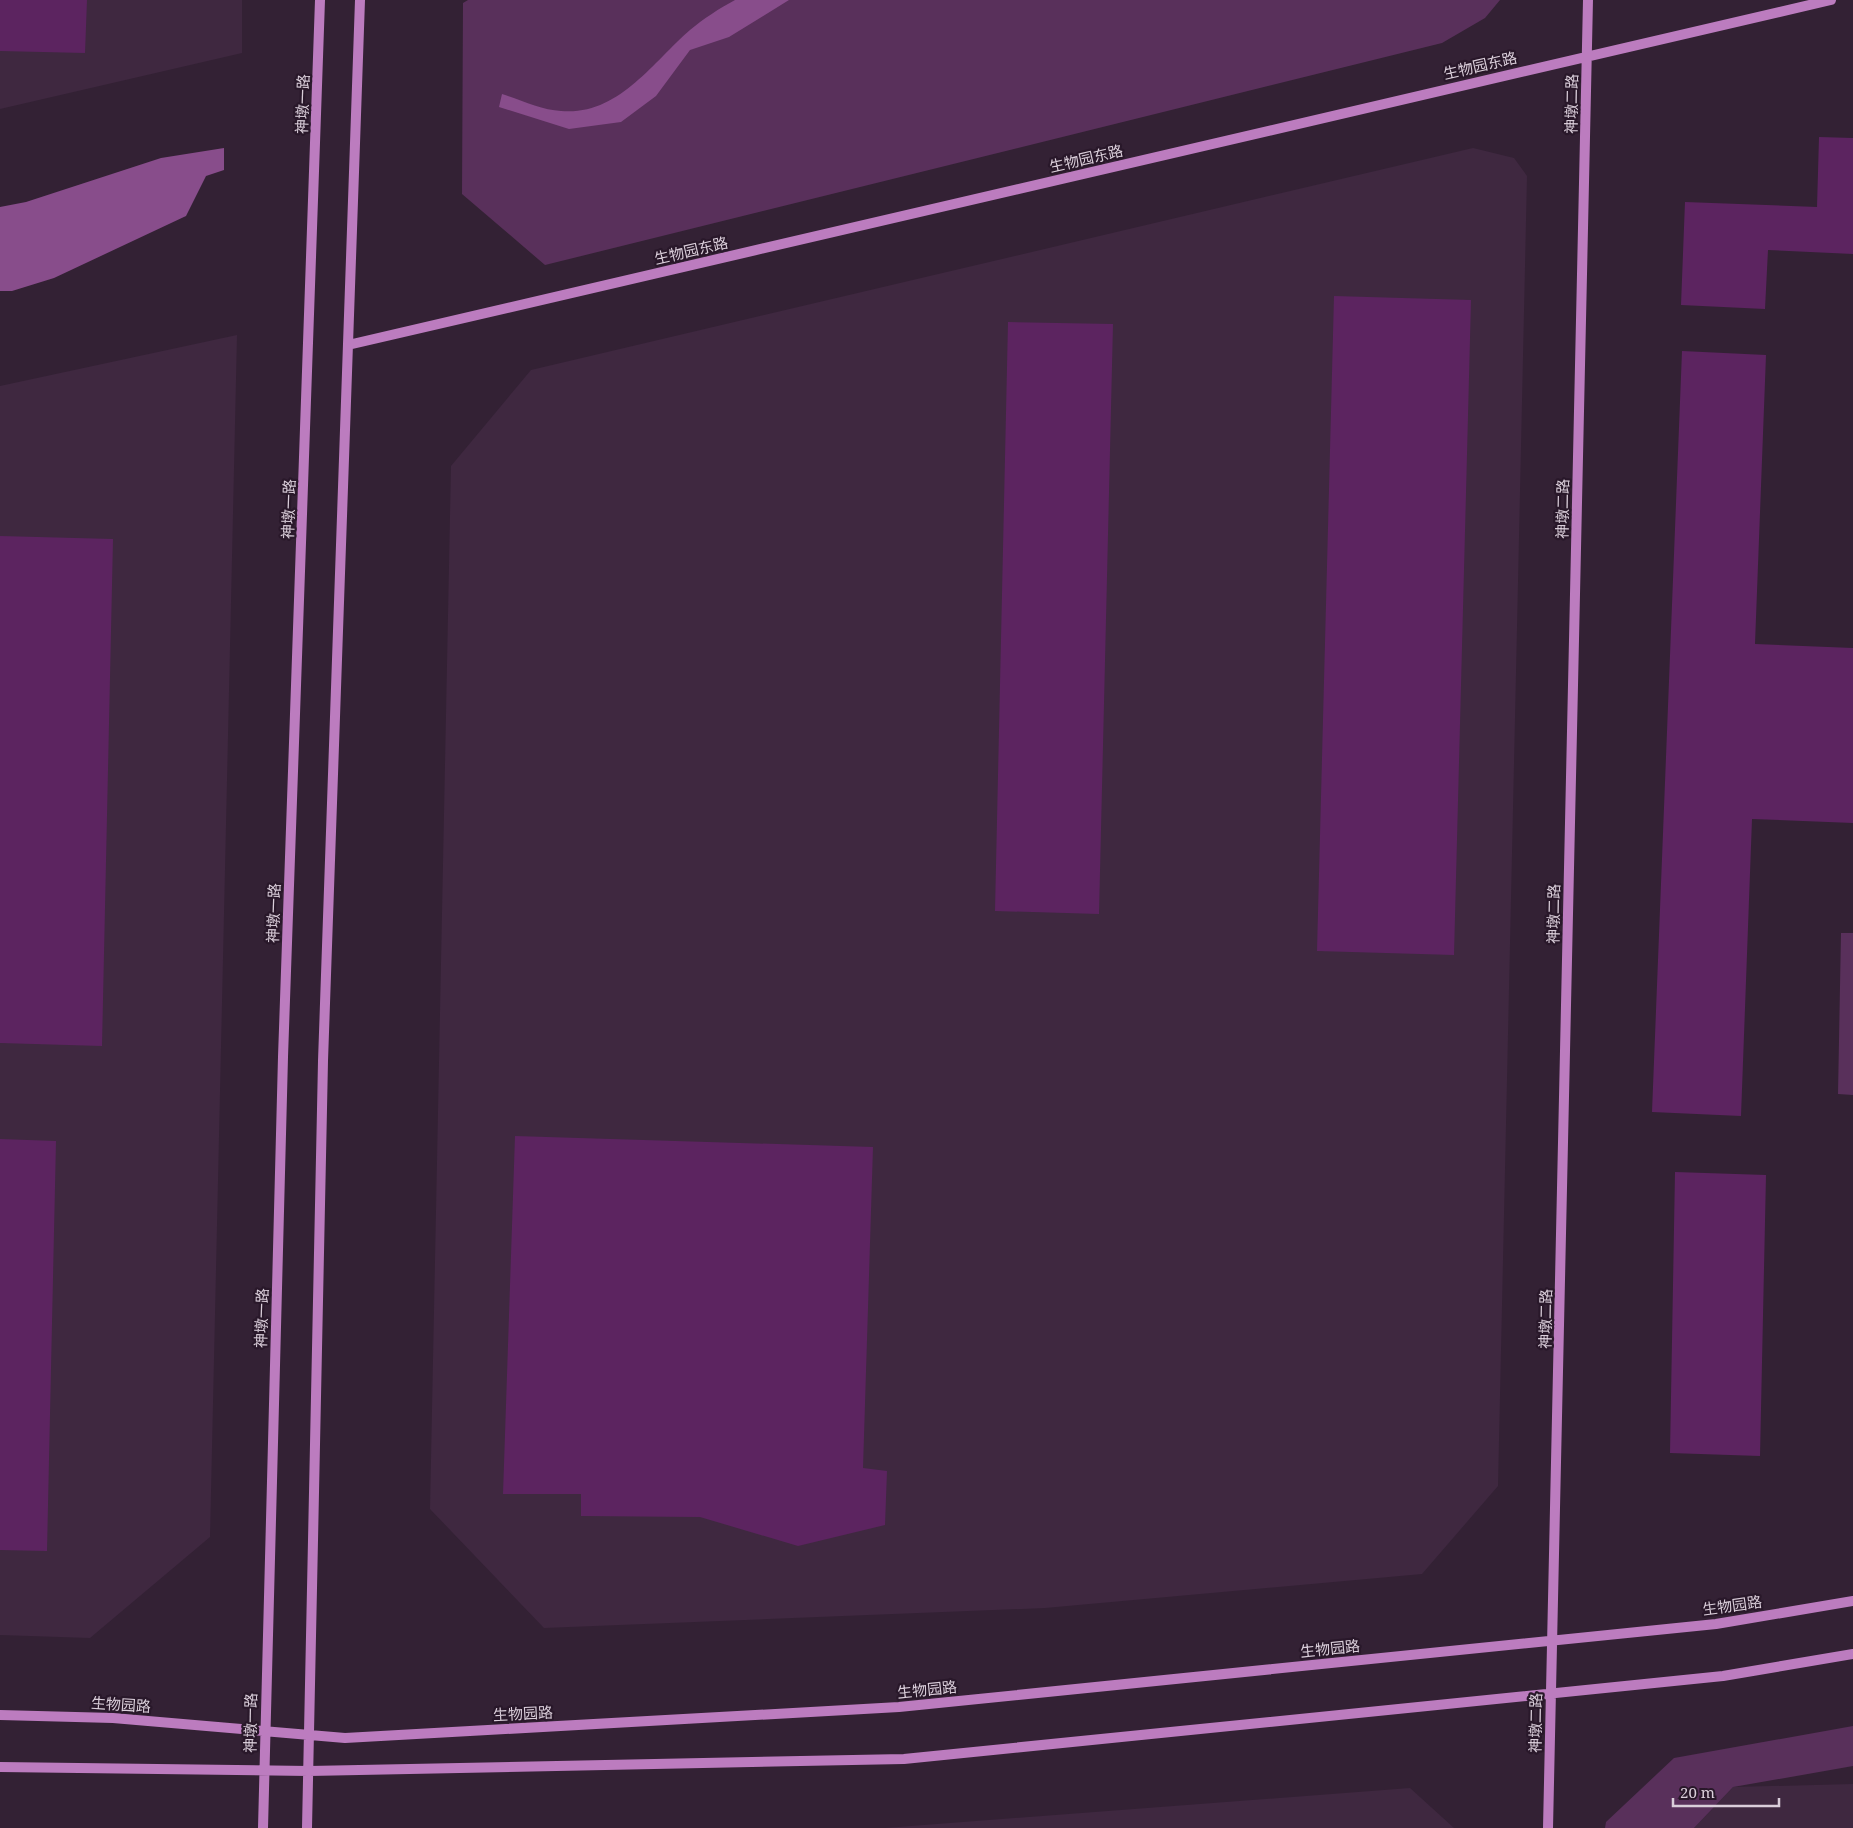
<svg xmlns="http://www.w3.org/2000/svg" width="1853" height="1828" font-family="'Noto Serif','Noto Sans SC',serif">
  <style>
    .built { fill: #3f2840 }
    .green { fill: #59305b }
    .water { fill: #884d8b }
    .building { fill: #5c2460 }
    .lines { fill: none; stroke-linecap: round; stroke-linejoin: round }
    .secondary { stroke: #bc7cbf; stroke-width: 10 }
    .labels { text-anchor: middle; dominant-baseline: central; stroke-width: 4.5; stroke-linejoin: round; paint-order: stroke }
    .street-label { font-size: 15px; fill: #daceda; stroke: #29182a }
  </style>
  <rect width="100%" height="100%" fill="#332134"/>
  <!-- built -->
  <path class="built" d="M 0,0 L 242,0 L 242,53 L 0,109 Z
    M 1473,148 L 1514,158 L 1527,176 L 1498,1486 L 1422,1574 L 1045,1608 L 544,1628 L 430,1509 L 451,466 L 531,370 Z
    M 237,335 L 210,1537 L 90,1638 L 0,1635 L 0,386 Z
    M 1853,1784 L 1853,1828 L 1694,1828 L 1733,1787 Z
    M 1410,1788 L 1454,1828 L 885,1828 Z"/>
  <!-- green -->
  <path class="green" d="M 468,0 L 1500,0 L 1485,18 L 1442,43 L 545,265 L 462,194 L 463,3 Z
    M 1841,933 L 1853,933 L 1853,1095 L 1838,1094 Z
    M 1853,1726 L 1853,1766 L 1733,1787 L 1694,1828 L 1605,1828 L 1606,1822 L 1674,1758 Z"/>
  <!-- water -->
  <path class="water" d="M 735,0 L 789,0 L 729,37 L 690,50 L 656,96 L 621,122 L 569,129 L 499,107 L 502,94 C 521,100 542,110 561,111 C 618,116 652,63 690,30 C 703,19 720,8 735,0 Z
    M 224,148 L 224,170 L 206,176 L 186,216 L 54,278 L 12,291 L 0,291 L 0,207 L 26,202 L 161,158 Z"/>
  <!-- building -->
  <path class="building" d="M 0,0 L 87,0 L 85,53 L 0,51 Z
    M 1819,137 L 1853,138 L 1853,254 L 1768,250 L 1765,309 L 1681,305 L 1685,202 L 1817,207 Z
    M 1334,296 L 1471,300 L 1454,955 L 1317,951 Z
    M 1008,322 L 1113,324 L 1099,914 L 995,911 Z
    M 1682,351 L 1766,355 L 1755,644 L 1853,648 L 1853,823 L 1752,819 L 1741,1116 L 1652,1112 Z
    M 0,536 L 113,539 L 102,1046 L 0,1043 Z
    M 515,1136 L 873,1147 L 863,1468 L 887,1471 L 885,1525 L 798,1546 L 700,1517 L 581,1516 L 581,1494 L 503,1494 Z
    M 0,1139 L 56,1141 L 47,1551 L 0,1550 Z
    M 1675,1172 L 1766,1175 L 1760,1456 L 1670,1453 Z"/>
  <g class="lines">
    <!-- secondary -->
    <path class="secondary" d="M 348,345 L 1831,0
      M 0,1715 L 113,1718 L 345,1738 L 899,1707 L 1716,1624 L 1853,1601
      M 0,1767 L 309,1771 L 904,1759 L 1723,1676 L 1853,1654
      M 263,1828 L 283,1057 L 320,0
      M 307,1828 L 323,1061 L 360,0
      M 1548,1828 L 1588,0"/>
  </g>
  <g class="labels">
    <!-- street labels -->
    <g class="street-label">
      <text transform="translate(1480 65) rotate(-13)">生物园东路</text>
      <text transform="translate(302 104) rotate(-88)">神墩一路</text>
      <text transform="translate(1571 104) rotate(-89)">神墩二路</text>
      <text transform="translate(1086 158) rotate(-13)">生物园东路</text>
      <text transform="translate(691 250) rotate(-13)">生物园东路</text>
      <text transform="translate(288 509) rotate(-88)">神墩一路</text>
      <text transform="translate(1562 509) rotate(-89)">神墩二路</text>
      <text transform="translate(273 913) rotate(-88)">神墩一路</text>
      <text transform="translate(1553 914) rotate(-89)">神墩二路</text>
      <text transform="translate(261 1318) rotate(-88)">神墩一路</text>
      <text transform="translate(1545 1319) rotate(-89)">神墩二路</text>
      <text transform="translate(1732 1605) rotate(-8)">生物园路</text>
      <text transform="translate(1330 1648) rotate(-6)">生物园路</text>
      <text transform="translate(927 1689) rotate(-6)">生物园路</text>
      <text transform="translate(121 1704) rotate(4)">生物园路</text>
      <text transform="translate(523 1713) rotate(-3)">生物园路</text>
      <text transform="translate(250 1723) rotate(-89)">神墩一路</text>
      <text transform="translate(1535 1723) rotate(-89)">神墩二路</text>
    </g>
  </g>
  <!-- scale -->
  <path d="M1673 1798v8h106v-8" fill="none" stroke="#daceda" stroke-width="2.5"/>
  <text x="1680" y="1798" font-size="15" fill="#daceda" stroke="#29182a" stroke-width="4" paint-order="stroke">20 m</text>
</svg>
